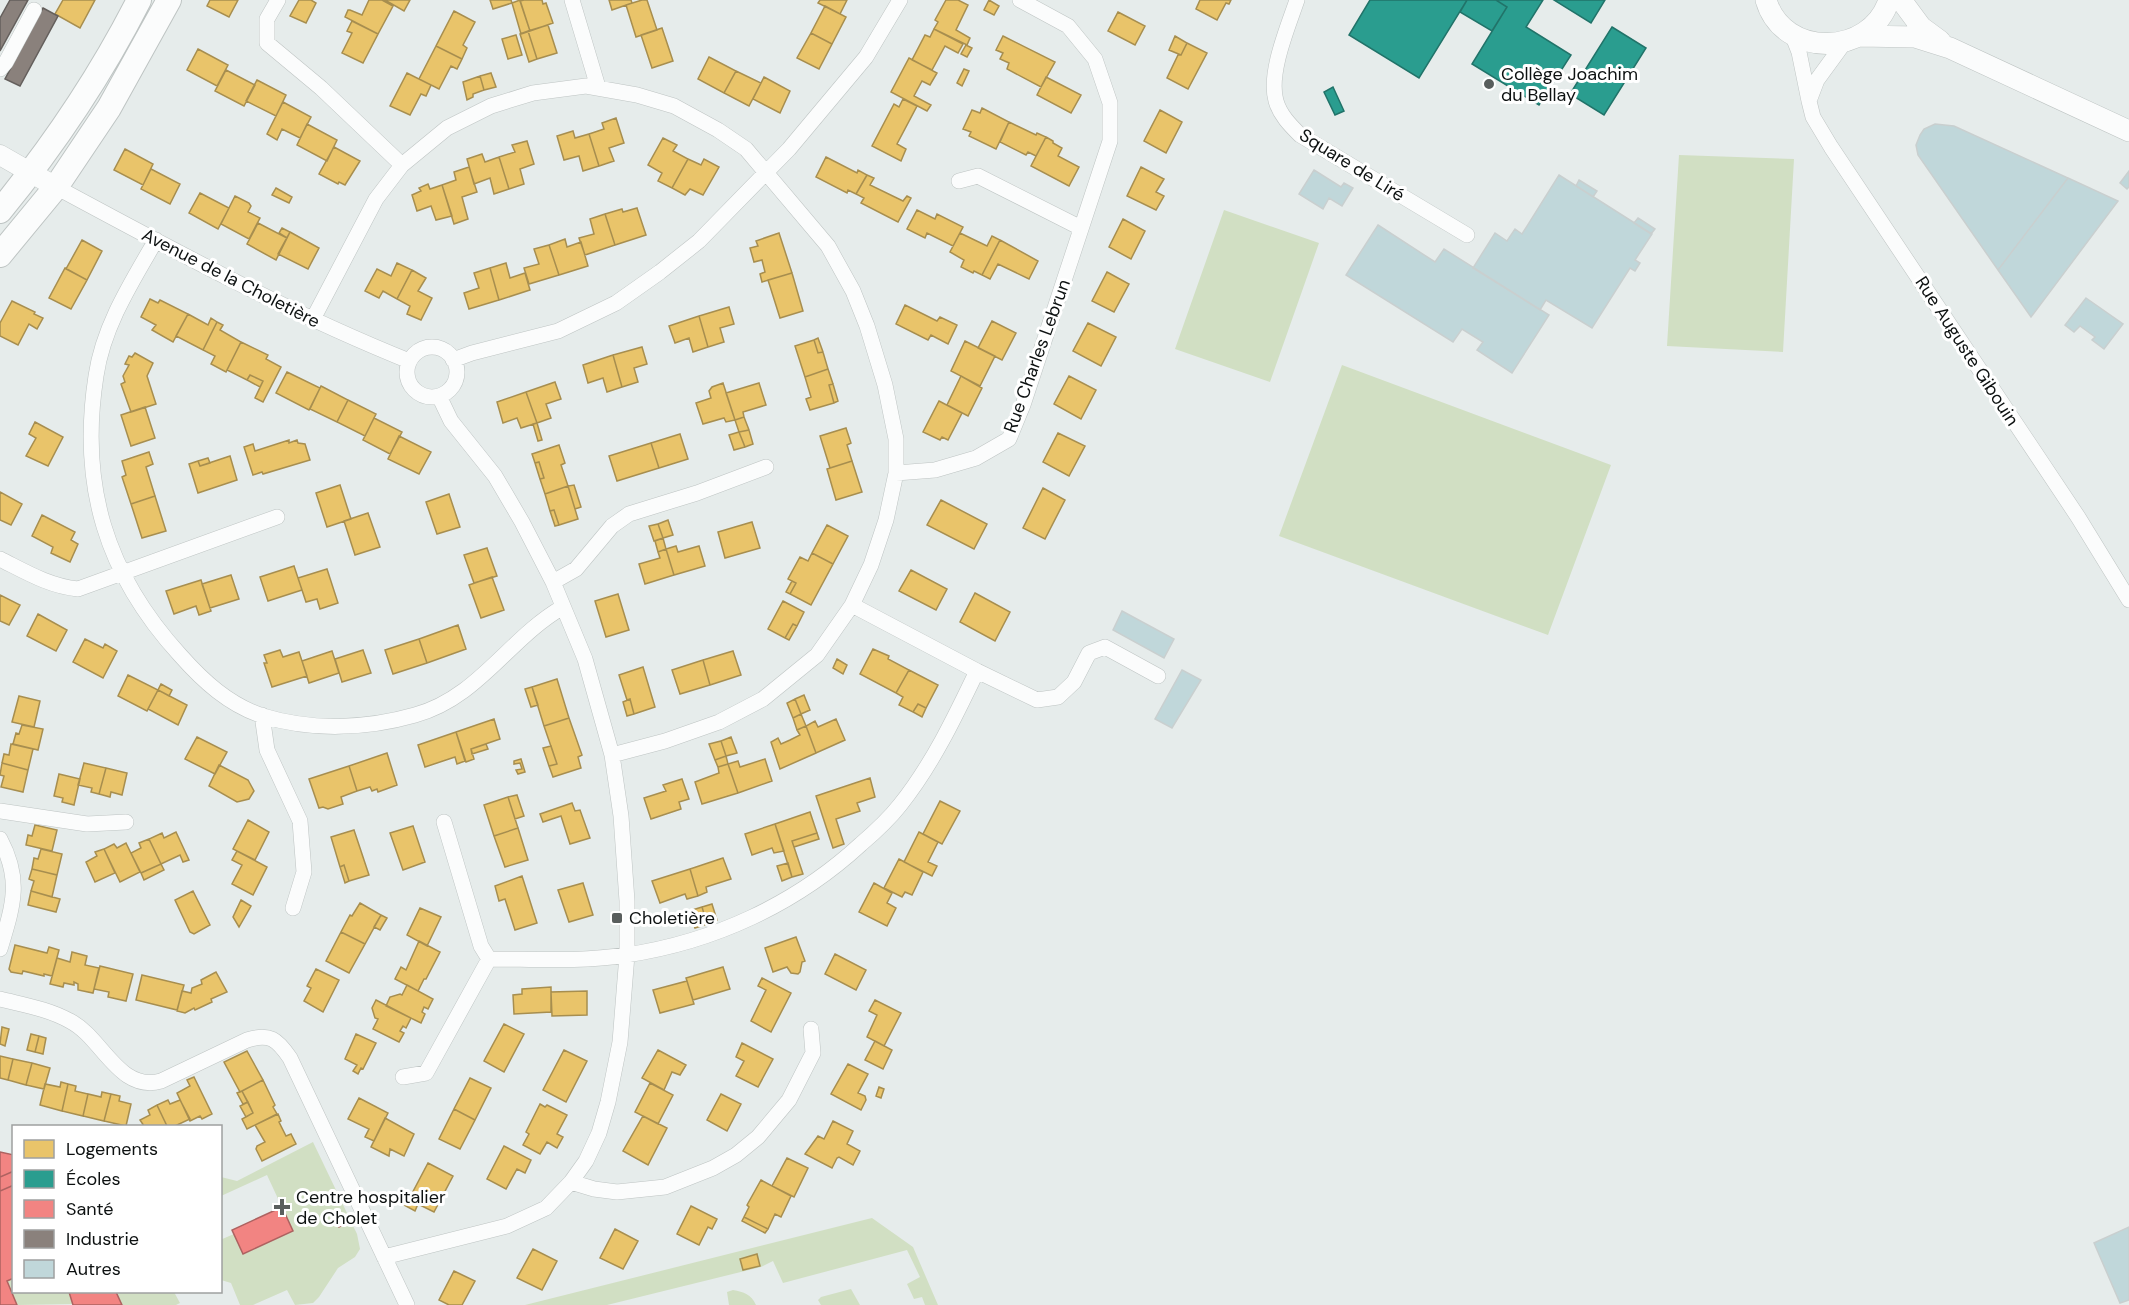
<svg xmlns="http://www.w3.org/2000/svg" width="2129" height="1305" font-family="'DM Sans',sans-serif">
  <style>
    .green { fill: #d1dfc3 }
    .homes { fill: #e9c46a; stroke: #a78e4f; stroke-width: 1.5 }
    .schools { fill: #2a9d8f; stroke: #217369; stroke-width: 1.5 }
    .health { fill: #f28482; stroke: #ad6260; stroke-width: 1.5 }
    .industry { fill: #8a817c; stroke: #645f5c; stroke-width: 1.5 }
    .building { fill: #c0d7da; stroke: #c9cfcf; stroke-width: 1.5 }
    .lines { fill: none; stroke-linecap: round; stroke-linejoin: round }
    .minor-casing { stroke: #bec4c3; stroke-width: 16 }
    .tertiary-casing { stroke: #bec4c3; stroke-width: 21 }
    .secondary-casing { stroke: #bec4c3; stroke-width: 22 }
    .primary-casing { stroke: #bec4c3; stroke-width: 26 }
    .minor { stroke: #fbfcfc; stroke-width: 15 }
    .tertiary { stroke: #fbfcfc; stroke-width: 20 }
    .secondary { stroke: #fbfcfc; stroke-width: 21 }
    .primary { stroke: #fbfcfc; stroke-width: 24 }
    .poi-dot { fill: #595e5d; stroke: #fff; stroke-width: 2 }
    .labels { text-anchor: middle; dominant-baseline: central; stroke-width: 6; stroke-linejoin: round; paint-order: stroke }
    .poi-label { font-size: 18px; fill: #0d1111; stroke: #fff; text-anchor: start }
    .street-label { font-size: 18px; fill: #0d1111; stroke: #fff }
  </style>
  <rect width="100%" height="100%" fill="#e6eceb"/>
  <!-- green -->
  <path class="green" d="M 1679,155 L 1794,159 L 1783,352 L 1667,346 Z
    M 1224,210 L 1319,243 L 1270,382 L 1175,349 Z
    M 1342,365 L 1611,465 L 1548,635 L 1279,536 Z
    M 313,1142 L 357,1234 L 360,1249 L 355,1257 L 338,1268 L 319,1297 L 313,1303 L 295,1305 L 287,1290 L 253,1305 L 240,1305 L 231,1283 L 221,1280 L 220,1240 L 234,1234 L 244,1254 L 293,1231 L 267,1175 L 221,1196 L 221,1177 L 237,1181 Z
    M 872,1218 L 913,1247 L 938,1305 L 925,1305 L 922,1297 L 914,1299 L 907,1284 L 920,1277 L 907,1250 L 783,1283 L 773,1261 L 761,1267 L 607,1305 L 525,1305 Z
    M 13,1278 L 14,1292 L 69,1292 L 74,1304 L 17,1305 L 7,1281 Z
    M 851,1289 L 860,1305 L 821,1305 L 818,1300 L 821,1297 Z
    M 733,1290 C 744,1292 751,1294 756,1305 L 729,1305 L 727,1292 Z
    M 116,1292 L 174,1292 L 180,1303 L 176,1305 L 122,1305 Z"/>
  <!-- homes -->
  <path class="homes" d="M 63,0 L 95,0 L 80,28 L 55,14 Z
    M 210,0 L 238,0 L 229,17 L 207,6 Z
    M 299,0 L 311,0 L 316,3 L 306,23 L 290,16 Z
    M 369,0 L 382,0 L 393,6 L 378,34 L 345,17 L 348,10 L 350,10 L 362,15 Z
    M 385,0 L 410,0 L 404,11 Z
    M 490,0 L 511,0 L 512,3 L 493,9 Z
    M 520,0 L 530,31 L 521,34 L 512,3 Z
    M 524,0 L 542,0 L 543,4 L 546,3 L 553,23 L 530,31 L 520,1 Z
    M 609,0 L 631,0 L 632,3 L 612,10 Z
    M 642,0 L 647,0 L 657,30 L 636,37 L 626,5 Z
    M 820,0 L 847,0 L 840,14 L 818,3 Z
    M 946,0 L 958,0 L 968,5 L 956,30 L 970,38 L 967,45 L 934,29 L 938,22 L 935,20 Z
    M 989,0 L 999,6 L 994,15 L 984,10 Z
    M 1200,0 L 1231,0 L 1229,4 L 1226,3 L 1217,20 L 1196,9 Z
    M 825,6 L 846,17 L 832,44 L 811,33 Z
    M 454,11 L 475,22 L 463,45 L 467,48 L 462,59 L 436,46 Z
    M 1118,12 L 1145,26 L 1135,45 L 1108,31 Z
    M 352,21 L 378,34 L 363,63 L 342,53 L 352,33 L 347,31 Z
    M 548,25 L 557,53 L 537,59 L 528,31 Z
    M 662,28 L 673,61 L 652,68 L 641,35 Z
    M 934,29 L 963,44 L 958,53 L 945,46 L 932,70 L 912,60 L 925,35 L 930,37 Z
    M 528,31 L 537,59 L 529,62 L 520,34 Z
    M 811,33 L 832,44 L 819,69 L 797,58 Z
    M 516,35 L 522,55 L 508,59 L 502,39 Z
    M 1003,36 L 1055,62 L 1041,87 L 1007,69 L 1009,63 L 1000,59 L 1003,53 L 996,50 Z
    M 1175,36 L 1187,43 L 1181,55 L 1169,50 Z
    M 1187,43 L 1207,53 L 1188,89 L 1167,78 L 1178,55 L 1181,55 Z
    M 966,45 L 972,48 L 967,57 L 961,54 Z
    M 436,46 L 462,59 L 457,69 L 451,66 L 439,89 L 419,79 Z
    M 198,49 L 228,65 L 217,86 L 187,70 Z
    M 709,57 L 736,71 L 724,93 L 698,79 Z
    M 909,58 L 937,73 L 930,85 L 922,81 L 914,96 L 931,105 L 927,111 L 891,92 Z
    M 964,69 L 969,71 L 962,86 L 957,83 Z
    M 226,70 L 255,85 L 244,106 L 215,91 Z
    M 736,71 L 761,83 L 749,106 L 724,93 Z
    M 407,73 L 431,85 L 426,96 L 421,94 L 410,115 L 390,106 Z
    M 491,73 L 496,87 L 484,90 L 480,76 Z
    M 480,76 L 484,90 L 473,94 L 473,97 L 467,100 L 463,82 Z
    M 764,77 L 790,91 L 780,113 L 753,99 Z
    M 1046,77 L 1081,95 L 1071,113 L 1037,95 Z
    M 257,80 L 286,95 L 276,116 L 246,101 Z
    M 903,99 L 917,106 L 897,144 L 906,149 L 901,161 L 872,146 L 894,104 L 899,107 Z
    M 283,102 L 311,117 L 300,138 L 282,129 L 277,140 L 267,134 Z
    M 982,108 L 1009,122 L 996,149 L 969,136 L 971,132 L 963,129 L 972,110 L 980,113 Z
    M 1160,110 L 1182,122 L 1166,153 L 1144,141 Z
    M 616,118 L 624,143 L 609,148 L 614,161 L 599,166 L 589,134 L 604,129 L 602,123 Z
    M 1009,122 L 1036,135 L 1037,133 L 1046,137 L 1036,156 L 1028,152 L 1026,155 L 1000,142 Z
    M 307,124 L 337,140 L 327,161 L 297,145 Z
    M 573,131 L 575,138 L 589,134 L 599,166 L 583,171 L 579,156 L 564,160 L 557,136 Z
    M 1046,137 L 1053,141 L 1053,143 L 1062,148 L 1058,156 L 1079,167 L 1069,186 L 1031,166 Z
    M 663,138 L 677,145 L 673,151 L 688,159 L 672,188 L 658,181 L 662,173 L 648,165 Z
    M 527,141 L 534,164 L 520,169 L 524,184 L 509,189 L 499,157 L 515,152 L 512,145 Z
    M 334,147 L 360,161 L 345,185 L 339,182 L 338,184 L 319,174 Z
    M 125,149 L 153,164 L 143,185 L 114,170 Z
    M 482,154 L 485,162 L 499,157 L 509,189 L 494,194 L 490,178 L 474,184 L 467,159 Z
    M 826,157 L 857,173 L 858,170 L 867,175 L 856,194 L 848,190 L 847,193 L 816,177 Z
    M 688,159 L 701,165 L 704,159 L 719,167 L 703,195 L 690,189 L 685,195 L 672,188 Z
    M 469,167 L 477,192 L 462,197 L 468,219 L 454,224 L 442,185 L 456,180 L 454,172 Z
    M 1141,167 L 1164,179 L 1156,192 L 1164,196 L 1156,210 L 1127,196 Z
    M 151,169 L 180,184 L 170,204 L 141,189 Z
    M 867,175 L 874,178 L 870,185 L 903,201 L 907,196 L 911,198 L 898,222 L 861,203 L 864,198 L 856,194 Z
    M 428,184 L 430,189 L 442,185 L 452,216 L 436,220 L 431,206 L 417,211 L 412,195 L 421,191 L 419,188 Z
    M 276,188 L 292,197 L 289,203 L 272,195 Z
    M 200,193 L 229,208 L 218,229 L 189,213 Z
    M 235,196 L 249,203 L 251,206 L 248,212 L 260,218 L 249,239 L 221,224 Z
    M 637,208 L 646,235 L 615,245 L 605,214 L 622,209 L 623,212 Z
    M 917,210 L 935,219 L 937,214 L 963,227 L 953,246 L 927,233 L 925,238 L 907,229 Z
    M 605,214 L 615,245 L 585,255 L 579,238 L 594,234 L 590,219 Z
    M 1123,219 L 1145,231 L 1131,259 L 1109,247 Z
    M 258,223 L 287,238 L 276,260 L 247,244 Z
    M 282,228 L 290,232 L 287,238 L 279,233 Z
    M 290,232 L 319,248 L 308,269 L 278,254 Z
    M 779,233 L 792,273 L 762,282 L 760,274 L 765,272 L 762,260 L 754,262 L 750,248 L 758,246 L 756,241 Z
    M 960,233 L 987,246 L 992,236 L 1000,240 L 982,275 L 974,271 L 973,273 L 961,267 L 964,260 L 950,252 Z
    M 565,239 L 567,247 L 581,242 L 588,266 L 559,275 L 549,245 Z
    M 82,240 L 102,251 L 87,280 L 66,269 Z
    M 1000,240 L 1038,261 L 1029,279 L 998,264 L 990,279 L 982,275 Z
    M 549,245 L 559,275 L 529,284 L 524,268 L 539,264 L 534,249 Z
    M 397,263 L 412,270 L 397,299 L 383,291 L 379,298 L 365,291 L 377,269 L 391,276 Z
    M 506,263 L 510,278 L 525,273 L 530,290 L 499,300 L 490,268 Z
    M 65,268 L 87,280 L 71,309 L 49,298 Z
    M 490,268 L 499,300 L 469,309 L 464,293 L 479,288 L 474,273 Z
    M 412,270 L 426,278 L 418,291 L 432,298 L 421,320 L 407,314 L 410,306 L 397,299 Z
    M 1107,272 L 1129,284 L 1114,312 L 1092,301 Z
    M 792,273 L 803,311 L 780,318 L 768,280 Z
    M 150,299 L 158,303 L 160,300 L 188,314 L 173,342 L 152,330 L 156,325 L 141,317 Z
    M 12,301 L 35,312 L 34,314 L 43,318 L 37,329 L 29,324 L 18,345 L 0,336 L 0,323 Z
    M 905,305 L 937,321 L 940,317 L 957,325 L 948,344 L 931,335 L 928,340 L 896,324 Z
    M 729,307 L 734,324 L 720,328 L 724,342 L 708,347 L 699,316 Z
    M 188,314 L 208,325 L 211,318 L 217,322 L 203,350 L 176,336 Z
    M 699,316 L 708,347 L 693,352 L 689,338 L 675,343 L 669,326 Z
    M 992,321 L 1016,333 L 1002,360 L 978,348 Z
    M 217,322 L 223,325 L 220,330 L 241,342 L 226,372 L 211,364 L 215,356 L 203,350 Z
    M 1088,323 L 1116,337 L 1101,366 L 1073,351 Z
    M 818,338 L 823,352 L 818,353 L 814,340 Z
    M 814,340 L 818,353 L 823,352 L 828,369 L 805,377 L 795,346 Z
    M 965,341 L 995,356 L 980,386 L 951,371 Z
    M 241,342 L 268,355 L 266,359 L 281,367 L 263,402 L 255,398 L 263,381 L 250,375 L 247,380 L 227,370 Z
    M 642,347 L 647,364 L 634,368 L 638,382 L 622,387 L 613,355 Z
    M 135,353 L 153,363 L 147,376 L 156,404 L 131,412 L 121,384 L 125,382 L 123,376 L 129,365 L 125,364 L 129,356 L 132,357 Z
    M 613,355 L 622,387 L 607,392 L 603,378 L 588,383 L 583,365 Z
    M 828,369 L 833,384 L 829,385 L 834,403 L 810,410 L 806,399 L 811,397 L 805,377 Z
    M 287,372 L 320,388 L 309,410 L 276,393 Z
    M 250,375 L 263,381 L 260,387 L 247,380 Z
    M 961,376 L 982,388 L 968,416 L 947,405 Z
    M 1069,376 L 1096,390 L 1081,419 L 1054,404 Z
    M 555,382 L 561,399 L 546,404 L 551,418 L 537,423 L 526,392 Z
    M 723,383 L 735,420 L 726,422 L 724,418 L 703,424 L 696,403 L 711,398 L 709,391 L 712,387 Z
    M 759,383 L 766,405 L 743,412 L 744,417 L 735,420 L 726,393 Z
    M 833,384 L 838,401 L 834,403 L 829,385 Z
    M 321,386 L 348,400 L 337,422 L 310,409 Z
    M 526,392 L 537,423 L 521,428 L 517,418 L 503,423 L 497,402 Z
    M 348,400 L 376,414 L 365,436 L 337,422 Z
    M 939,401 L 962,413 L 948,440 L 942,437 L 940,440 L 923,432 Z
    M 145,407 L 155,438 L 131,446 L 121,415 Z
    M 744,417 L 749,430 L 739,432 L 735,420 Z
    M 374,418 L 402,432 L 390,454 L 363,440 Z
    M 35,422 L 63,437 L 48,466 L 26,456 L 36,438 L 29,434 Z
    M 537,423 L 542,440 L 538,441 L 533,424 Z
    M 846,428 L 851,443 L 847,445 L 852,461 L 830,468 L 820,436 Z
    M 749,430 L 753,444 L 745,447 L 739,432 Z
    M 739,432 L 745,447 L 734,450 L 729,435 Z
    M 1058,433 L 1085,446 L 1069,476 L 1043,462 Z
    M 680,434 L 688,459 L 659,468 L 651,443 Z
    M 399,436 L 431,452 L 419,474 L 388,459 Z
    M 289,440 L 289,443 L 297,440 L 298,443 L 305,444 L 310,460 L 263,474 L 262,472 L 253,475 L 244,447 L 253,444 L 255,451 Z
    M 651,443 L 659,468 L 617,481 L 609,456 Z
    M 559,445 L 565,463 L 561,465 L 568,486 L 545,494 L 540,479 L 544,478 L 539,462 L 535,463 L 532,454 Z
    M 149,452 L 153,464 L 146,467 L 155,496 L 131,504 L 122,477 L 126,475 L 122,461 Z
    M 230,456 L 237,480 L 198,493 L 189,464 L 198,461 L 200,466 Z
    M 208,458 L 210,463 L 200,466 L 198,461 Z
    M 852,461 L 862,492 L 836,500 L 827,469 Z
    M 539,462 L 544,478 L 540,479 L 535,463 Z
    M 340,485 L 351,519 L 327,527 L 316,493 Z
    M 574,485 L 581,507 L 575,509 L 568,486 Z
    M 568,486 L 578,519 L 559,525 L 554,510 L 550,511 L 545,494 Z
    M 1043,488 L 1065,500 L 1045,539 L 1023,528 Z
    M 0,492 L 22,504 L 11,525 L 0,520 Z
    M 449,494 L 460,527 L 437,534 L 426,502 Z
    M 155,496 L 166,531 L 142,538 L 131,504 Z
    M 941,500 L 987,524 L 974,549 L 927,525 Z
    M 554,510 L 559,525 L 555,526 L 550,511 Z
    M 368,513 L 380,547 L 355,555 L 344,521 Z
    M 42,515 L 75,532 L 71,540 L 78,544 L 70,562 L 51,553 L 53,547 L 32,536 Z
    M 668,520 L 673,535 L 663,538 L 658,524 Z
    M 752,522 L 760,548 L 725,558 L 718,532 Z
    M 658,524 L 663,538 L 654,541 L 649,526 Z
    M 827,525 L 848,536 L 833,564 L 812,553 Z
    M 663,538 L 666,549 L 658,552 L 655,541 Z
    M 676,546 L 678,552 L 699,546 L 705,566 L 674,575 L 666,549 Z
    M 487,548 L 497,576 L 474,583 L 464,555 Z
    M 666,549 L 674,575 L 645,584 L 639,564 L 660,558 L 658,552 Z
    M 812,553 L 833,564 L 811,605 L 790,594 L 796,583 L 788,579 L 800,557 L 808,561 Z
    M 294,566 L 302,590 L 268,601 L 260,577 Z
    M 327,569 L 338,603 L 320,609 L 317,599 L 306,602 L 298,578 Z
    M 911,570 L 947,589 L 936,610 L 899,591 Z
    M 231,575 L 239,599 L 210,608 L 202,584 Z
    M 492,577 L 504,610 L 481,618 L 469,585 Z
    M 201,580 L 211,611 L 199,615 L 196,606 L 174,614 L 166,591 Z
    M 792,581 L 796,583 L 790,594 L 786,592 Z
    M 975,593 L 1010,612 L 995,641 L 960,622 Z
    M 618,594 L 629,630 L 606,637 L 595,601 Z
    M 0,595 L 20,605 L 9,625 L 0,621 Z
    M 783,601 L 804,612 L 797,626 L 793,624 L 785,638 L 768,629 Z
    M 38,614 L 67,630 L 56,651 L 27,636 Z
    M 793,624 L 797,626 L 789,640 L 785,638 Z
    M 458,625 L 466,649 L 427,663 L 419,639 Z
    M 85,639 L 103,648 L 105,644 L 117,651 L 103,678 L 73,662 Z
    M 419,639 L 427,663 L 393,674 L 385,650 Z
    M 873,649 L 889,656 L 888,659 L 909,670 L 896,693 L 860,674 Z
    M 280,650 L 283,657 L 299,652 L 307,676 L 272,687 L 264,663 L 267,663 L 264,655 Z
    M 363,650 L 371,673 L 342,682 L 335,659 Z
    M 332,651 L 339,673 L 309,683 L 302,661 Z
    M 733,651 L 741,675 L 710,685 L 703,660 Z
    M 837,659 L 847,665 L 843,674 L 833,668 Z
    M 703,660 L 710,685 L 680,694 L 672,670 Z
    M 643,667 L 655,707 L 634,714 L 630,699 L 627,700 L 619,675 Z
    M 909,670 L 938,685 L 926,708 L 918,704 L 913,712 L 899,705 L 903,697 L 896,693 Z
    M 128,675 L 158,690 L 147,711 L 118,696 Z
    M 557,679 L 569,718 L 544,726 L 532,687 Z
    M 161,684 L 172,690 L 169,696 L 158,690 Z
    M 532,687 L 538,705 L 531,707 L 525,689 Z
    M 158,690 L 187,705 L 178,725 L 148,709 Z
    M 804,695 L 810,710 L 801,714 L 795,699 Z
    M 19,696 L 40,701 L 34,727 L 12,722 Z
    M 630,699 L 634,714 L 627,716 L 623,702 Z
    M 795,699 L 801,714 L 793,718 L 787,703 Z
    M 918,704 L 926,708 L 922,717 L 913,712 Z
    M 801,714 L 806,726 L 797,730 L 793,718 Z
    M 569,718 L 582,755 L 578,757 L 581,768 L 553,777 L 549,766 L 557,764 L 544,726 Z
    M 494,719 L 500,739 L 471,749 L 474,759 L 466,762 L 456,732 Z
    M 836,719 L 845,740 L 816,753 L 806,726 L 815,721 L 818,727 Z
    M 22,725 L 43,729 L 38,750 L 13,744 L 16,733 L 19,734 Z
    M 806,726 L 816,753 L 780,769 L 771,742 L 778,738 L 781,744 L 790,740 L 800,735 L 797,730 Z
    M 456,732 L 465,761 L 457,764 L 455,757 L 425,767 L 418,745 Z
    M 197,737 L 227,752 L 215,774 L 185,759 Z
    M 731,737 L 737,753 L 726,756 L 721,741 Z
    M 721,741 L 726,756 L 715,760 L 709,744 Z
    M 11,744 L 33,749 L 28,770 L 2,763 L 4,754 L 9,755 Z
    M 486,744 L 488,749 L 472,754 L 471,749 Z
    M 551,746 L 557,764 L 549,766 L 543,748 Z
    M 387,753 L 397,785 L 378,792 L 377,789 L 372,791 L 370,787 L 357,791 L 349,766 Z
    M 726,756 L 728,764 L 718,767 L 715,760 Z
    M 521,759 L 525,772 L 518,774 L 516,770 L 522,769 L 520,763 L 514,764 L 514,761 Z
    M 765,759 L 772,781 L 738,793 L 728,764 L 738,761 L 740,767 Z
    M 2,763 L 28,770 L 23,792 L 1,787 L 4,776 L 0,775 Z
    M 84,763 L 106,768 L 99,794 L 91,792 L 92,788 L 78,785 Z
    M 728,764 L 738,793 L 702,804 L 695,782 L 719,773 L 718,767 Z
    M 219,765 L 248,780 L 254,791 L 249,799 L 237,802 L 209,786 Z
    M 349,766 L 357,791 L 341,797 L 343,804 L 328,809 L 323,807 L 319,808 L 309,779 Z
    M 106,768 L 127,773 L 122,795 L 111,792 L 110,797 L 99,794 Z
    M 59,774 L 80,779 L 74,805 L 62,802 L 63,798 L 54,796 Z
    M 870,778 L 875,797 L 857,803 L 860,811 L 836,819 L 844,844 L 833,848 L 816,796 Z
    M 682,779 L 689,799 L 679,802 L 681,809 L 651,819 L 644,798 L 666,791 L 663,785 Z
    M 517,795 L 524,816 L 515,819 L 508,797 Z
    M 508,797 L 518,828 L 494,836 L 484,805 Z
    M 940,801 L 960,811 L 942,844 L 923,834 Z
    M 572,803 L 575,811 L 580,810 L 590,838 L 570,844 L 561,816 L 543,822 L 540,814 Z
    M 810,812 L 817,833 L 792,841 L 803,874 L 792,877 L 775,824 Z
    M 248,820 L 269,832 L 255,860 L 233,849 Z
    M 775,824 L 784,851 L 774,853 L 772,848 L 752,855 L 745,834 Z
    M 35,825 L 57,830 L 52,851 L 26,845 L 28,835 L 32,836 Z
    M 413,826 L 425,862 L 403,870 L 390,833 Z
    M 518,828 L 528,860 L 505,867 L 494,836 Z
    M 354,830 L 369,875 L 349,881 L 344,865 L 340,867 L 331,837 Z
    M 176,832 L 189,860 L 183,862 L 180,855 L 161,864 L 149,839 L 162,833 L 164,838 Z
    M 919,832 L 938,842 L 928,862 L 937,866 L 932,876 L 904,862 Z
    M 817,833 L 819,839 L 794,847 L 792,841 Z
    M 149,839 L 161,864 L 141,873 L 131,853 L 141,848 L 139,843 Z
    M 126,843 L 140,872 L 120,882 L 104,849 L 114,844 L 117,848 Z
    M 41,849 L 62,854 L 57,875 L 32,869 L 34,858 L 38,859 Z
    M 104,849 L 115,873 L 95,882 L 86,862 L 97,856 L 95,852 Z
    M 237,851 L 267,867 L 253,895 L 232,884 L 242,865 L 232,860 Z
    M 723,858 L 731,879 L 706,887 L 707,892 L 698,896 L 690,869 Z
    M 899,859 L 923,872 L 912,895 L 905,892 L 902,897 L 884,888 Z
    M 788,863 L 792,877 L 782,881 L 777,866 Z
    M 161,864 L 164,870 L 144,880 L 141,873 Z
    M 344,865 L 349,881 L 345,883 L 340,867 Z
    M 32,869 L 57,875 L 52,897 L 31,891 L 34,881 L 29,879 Z
    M 690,869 L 698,896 L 687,899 L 685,894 L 660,903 L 652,881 Z
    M 522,876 L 537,923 L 515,930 L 505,899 L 499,901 L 495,886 Z
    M 583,883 L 593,915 L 569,922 L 558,890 Z
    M 874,883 L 892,893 L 887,903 L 896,908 L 887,926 L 859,912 Z
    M 31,891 L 60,899 L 56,912 L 28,905 Z
    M 193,891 L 210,925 L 194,934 L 190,932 L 175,900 Z
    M 241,900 L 251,906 L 239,927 L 233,917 Z
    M 360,903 L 381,915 L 365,944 L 341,932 L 350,915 L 352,916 Z
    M 712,904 L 717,920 L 707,924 L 702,907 Z
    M 702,907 L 707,924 L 695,928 L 689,911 Z
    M 420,908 L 441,917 L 427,946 L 407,935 Z
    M 381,915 L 387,918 L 380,930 L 374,927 Z
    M 341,932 L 365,944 L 349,973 L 326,961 Z
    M 796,937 L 805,961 L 802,962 L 800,972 L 798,974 L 791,973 L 787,967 L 773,972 L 765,948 Z
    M 419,941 L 440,952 L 426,979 L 424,979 L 418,991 L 395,979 L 401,967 L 406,970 Z
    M 15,945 L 47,953 L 49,947 L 59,950 L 52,976 L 44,974 L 44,976 L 23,971 L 22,974 L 11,972 L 9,969 Z
    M 72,952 L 87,956 L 85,965 L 99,968 L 93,993 L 78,990 L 78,984 L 74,982 L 74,985 L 64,983 L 63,987 L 50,984 L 57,958 L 70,962 Z
    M 835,954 L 866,970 L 856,990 L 825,974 Z
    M 100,966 L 133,974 L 126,1001 L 108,997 L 109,992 L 94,989 Z
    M 723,967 L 730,989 L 693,1000 L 686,978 Z
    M 316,969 L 339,980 L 323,1012 L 304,1001 L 311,988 L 307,986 Z
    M 216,972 L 227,992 L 211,999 L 212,1002 L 195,1010 L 194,1008 L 185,1013 L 177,1011 L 182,991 L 191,993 L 192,988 L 202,984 L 201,980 Z
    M 142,975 L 184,985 L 177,1010 L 136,1000 Z
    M 762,978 L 791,993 L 771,1032 L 751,1021 L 766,990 L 758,986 Z
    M 687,981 L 694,1004 L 660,1013 L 653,990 Z
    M 407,985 L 433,999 L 428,1009 L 424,1007 L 422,1012 L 425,1014 L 421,1023 L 386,1006 L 390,997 L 400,994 L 402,995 Z
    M 551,987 L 551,1012 L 514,1014 L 513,995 L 522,994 L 522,989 Z
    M 587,991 L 587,1015 L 552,1016 L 551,992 Z
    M 376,1000 L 411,1018 L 406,1028 L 403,1026 L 400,1031 L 404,1033 L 399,1042 L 373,1029 L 378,1019 L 375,1018 L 372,1008 Z
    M 875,1000 L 901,1013 L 884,1046 L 867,1037 L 877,1015 L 869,1011 Z
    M 504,1024 L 524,1034 L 504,1072 L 484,1061 Z
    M 2,1027 L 9,1029 L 5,1046 L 0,1044 Z
    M 31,1034 L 39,1036 L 35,1052 L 27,1050 Z
    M 356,1034 L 376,1043 L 363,1069 L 361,1068 L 358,1074 L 353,1071 L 357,1065 L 345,1059 Z
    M 39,1036 L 46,1038 L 43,1054 L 35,1052 Z
    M 875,1041 L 892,1050 L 883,1069 L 865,1060 Z
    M 742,1043 L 773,1059 L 758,1087 L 736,1076 L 744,1061 L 736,1057 Z
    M 564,1050 L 587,1061 L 566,1102 L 543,1090 Z
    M 658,1050 L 686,1065 L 680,1075 L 672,1072 L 664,1090 L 642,1078 Z
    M 247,1051 L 263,1080 L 240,1092 L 224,1062 Z
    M 0,1056 L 13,1059 L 8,1080 L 0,1078 Z
    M 13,1059 L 32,1063 L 26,1085 L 8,1080 Z
    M 32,1063 L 50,1068 L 44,1089 L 26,1085 Z
    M 848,1064 L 868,1074 L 858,1093 L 865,1096 L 866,1100 L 861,1110 L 831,1094 Z
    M 194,1077 L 212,1114 L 202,1119 L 200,1116 L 190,1121 L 177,1093 L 190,1086 L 187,1080 Z
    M 470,1078 L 491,1088 L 475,1120 L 454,1109 Z
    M 263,1080 L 275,1105 L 273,1107 L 277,1114 L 247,1129 L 242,1119 L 253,1113 L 242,1091 Z
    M 61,1082 L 68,1084 L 62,1111 L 40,1105 L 45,1084 L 60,1087 Z
    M 650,1083 L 673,1095 L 658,1124 L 635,1112 Z
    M 68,1084 L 76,1086 L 75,1091 L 88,1094 L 83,1116 L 62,1111 Z
    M 879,1087 L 884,1089 L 881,1098 L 876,1096 Z
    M 242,1091 L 248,1102 L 243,1104 L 237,1093 Z
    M 102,1092 L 111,1094 L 104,1121 L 83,1116 L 88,1094 L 101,1097 Z
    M 111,1094 L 120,1096 L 119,1101 L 131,1104 L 126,1126 L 104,1121 Z
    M 721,1094 L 741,1104 L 727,1131 L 707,1120 Z
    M 359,1098 L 388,1113 L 374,1141 L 365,1137 L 369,1129 L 348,1119 Z
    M 168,1100 L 170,1104 L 180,1100 L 190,1119 L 175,1126 L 167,1126 L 157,1105 Z
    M 248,1102 L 253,1113 L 246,1117 L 240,1106 Z
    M 540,1104 L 545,1107 L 547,1105 L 567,1115 L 557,1134 L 563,1137 L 557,1148 L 547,1142 L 540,1154 L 523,1145 L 529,1134 L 526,1132 Z
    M 157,1105 L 167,1126 L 144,1126 L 140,1120 L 150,1115 L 148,1110 Z
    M 454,1109 L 475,1120 L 460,1149 L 439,1139 Z
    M 278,1114 L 281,1121 L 279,1122 L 286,1136 L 291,1134 L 296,1144 L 262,1161 L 256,1149 L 257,1146 L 265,1142 L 255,1125 Z
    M 643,1116 L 667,1128 L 648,1165 L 623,1151 Z
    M 385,1118 L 414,1134 L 404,1156 L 390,1149 L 389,1156 L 371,1147 Z
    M 833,1121 L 853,1131 L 847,1144 L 860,1151 L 853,1165 L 839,1157 L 837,1158 L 832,1168 L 805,1154 L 818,1136 L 824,1139 Z
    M 504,1146 L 531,1160 L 525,1173 L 517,1169 L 506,1189 L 487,1179 Z
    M 787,1158 L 808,1168 L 794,1197 L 772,1186 Z
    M 428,1163 L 453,1176 L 434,1212 L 418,1204 L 415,1211 L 402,1204 L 405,1197 L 409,1199 Z
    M 761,1180 L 791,1196 L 781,1217 L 775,1214 L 768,1229 L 744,1217 L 749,1207 L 747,1205 Z
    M 691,1206 L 717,1219 L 712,1229 L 708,1227 L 699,1245 L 677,1234 Z
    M 744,1217 L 768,1229 L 765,1233 L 742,1221 Z
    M 615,1229 L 638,1241 L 623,1269 L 600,1258 Z
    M 533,1249 L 557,1261 L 542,1290 L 517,1278 Z
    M 757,1254 L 760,1266 L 743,1270 L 740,1259 Z
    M 454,1271 L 475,1281 L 462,1305 L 449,1305 L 439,1300 Z"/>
  <!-- schools -->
  <path class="schools" d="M 1370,0 L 1467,0 L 1419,78 L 1349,35 Z
    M 1467,0 L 1496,0 L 1507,7 L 1492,31 L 1460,12 Z
    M 1496,0 L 1543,0 L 1526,27 L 1571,55 L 1539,105 L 1472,64 L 1507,7 Z
    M 1554,0 L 1605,0 L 1591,23 Z
    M 1612,27 L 1646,48 L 1604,115 L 1570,94 Z
    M 1333,87 L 1344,111 L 1335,115 L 1324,92 Z"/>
  <!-- health -->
  <path class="health" d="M 0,1152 L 14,1155 L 14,1171 L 0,1177 Z
    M 14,1171 L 14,1185 L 0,1191 L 0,1177 Z
    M 14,1185 L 14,1278 L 7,1281 L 17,1305 L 0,1305 L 0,1191 Z
    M 282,1207 L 293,1231 L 243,1254 L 232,1230 Z
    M 339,1210 L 345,1224 L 339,1227 L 333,1213 Z
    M 69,1292 L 116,1292 L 122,1305 L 73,1305 Z"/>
  <!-- industry -->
  <path class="industry" d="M 10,0 L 28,0 L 0,51 L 0,18 Z
    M 43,8 L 58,16 L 20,86 L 5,79 Z"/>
  <!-- building -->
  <path class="building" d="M 1935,124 L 1954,126 L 2068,178 L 1998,270 L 1918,155 L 1916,145 L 1920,135 L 1924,129 Z
    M 1314,170 L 1341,187 L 1344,183 L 1353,188 L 1342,206 L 1329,198 L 1323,209 L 1299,194 Z
    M 2129,171 L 2129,187 L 2127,189 L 2120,183 Z
    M 1559,175 L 1652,234 L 1635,260 L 1640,263 L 1635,271 L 1630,268 L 1592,328 L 1546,300 L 1540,310 L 1473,268 L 1495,233 L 1507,241 L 1515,229 L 1522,234 Z
    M 2068,178 L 2118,201 L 2031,317 L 1998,270 Z
    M 1579,180 L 1597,191 L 1593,197 L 1576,186 Z
    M 1638,218 L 1655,229 L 1651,234 L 1634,223 Z
    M 1378,225 L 1435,262 L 1444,249 L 1549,315 L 1512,373 L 1477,350 L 1483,342 L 1462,329 L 1453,342 L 1346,275 Z
    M 2086,298 L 2123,324 L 2104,349 L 2092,340 L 2095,337 L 2080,326 L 2074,332 L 2065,325 Z
    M 1122,611 L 1174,639 L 1164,658 L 1113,630 Z
    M 1182,670 L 1201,680 L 1172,728 L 1155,719 Z
    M 2129,1227 L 2129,1300 L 2120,1303 L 2094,1243 Z"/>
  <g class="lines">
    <!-- minor casing -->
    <g class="minor-casing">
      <path id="minor" d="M 278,0 L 267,19 L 267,43 L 321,88 L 402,165
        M 572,0 L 598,87
        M 1297,0 C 1288,27 1268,73 1276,101 C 1280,115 1290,125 1300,135 L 1467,235
        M 1792,34 L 1799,52 L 1809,101 L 1817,80 L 1844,43
        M 0,69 L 6,62 L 34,10
        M 1809,101 L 1813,117 L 1831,147 L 2078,517 L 2129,600
        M 959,181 L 978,176 L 1081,228
        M 56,187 C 171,249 287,312 409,361
        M 156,240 C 131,283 103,327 96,376 C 79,485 106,574 180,655 C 203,681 229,705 263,716 C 312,731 366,729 415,715 C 478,698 509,638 563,607
        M 313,319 L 376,199 L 402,165 L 447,128 L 491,106 L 533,93 L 586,86 L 637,95 L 674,106 L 718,130 L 746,149 L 828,246 L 853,291 L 867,326 L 885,385 L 896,439 L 896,473 L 886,520 L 871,565 L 852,605 L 817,655 L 763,699 L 719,722 L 665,741 L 612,755
        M407 372a25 25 0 1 1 50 0a25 25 0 1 1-50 0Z
        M 453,360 L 472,353 L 558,331 L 616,303 L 660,272 L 699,241 L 789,149 L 866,57 L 900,0
        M 896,473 L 935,470 L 976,458 L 1009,439 L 1023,405 L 1110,141 L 1110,103 L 1095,59 L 1068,26 L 1020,0
        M 0,559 C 26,572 49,586 78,589 L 277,517
        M 553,582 L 576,569 L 612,526 L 629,514 L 697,493 L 766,467
        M 977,671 L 1037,700 L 1058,697 L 1074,682 L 1089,653 L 1105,647 L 1158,676
        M 262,715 L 267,750 L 300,821 L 304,872 L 293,908
        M 0,811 L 87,824 L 126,822
        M 444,822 L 481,946 L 489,959
        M 0,839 C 22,880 13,906 0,949
        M 0,999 C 24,1005 49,1009 70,1021 C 102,1037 119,1093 161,1081 L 247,1040 C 270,1033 277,1039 290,1058 L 407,1305
        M 403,1077 L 426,1073 L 489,959 C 534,959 581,962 626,955 C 714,942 796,904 861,844 C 875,832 889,819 900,805 C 932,765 955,717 977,671 L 852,605
        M 571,1182 L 594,1189 L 617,1192 L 665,1187 L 713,1168 L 736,1155 L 758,1137 L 789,1100 L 813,1053 L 811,1029
        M 384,1257 L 507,1226 L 546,1208 L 571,1182 L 586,1161 L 599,1133 L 608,1102 L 620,1042 L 627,955 L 627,901 L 621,816 L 612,755 L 585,659 L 553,582 L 522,522 L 495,476 L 451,421 L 439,396"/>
    </g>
    <!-- tertiary casing -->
    <g class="tertiary-casing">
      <path id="tertiary" d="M 0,155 L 56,187"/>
    </g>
    <!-- secondary casing -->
    <g class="secondary-casing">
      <path id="secondary" d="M 1766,0 C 1783,59 1871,57 1889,0
        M 1901,0 L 1921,27 L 1940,41
        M 1860,36 L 1915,37 L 1950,48 L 2129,131"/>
    </g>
    <!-- primary casing -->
    <g class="primary-casing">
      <path id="primary" d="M 0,211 C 53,146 101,75 139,0
        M 0,255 L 56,187 L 109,108 L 169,0"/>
    </g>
    <!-- minor -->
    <use href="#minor" class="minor"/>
    <!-- tertiary -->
    <use href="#tertiary" class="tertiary"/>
    <!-- secondary -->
    <use href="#secondary" class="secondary"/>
    <!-- primary -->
    <use href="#primary" class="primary"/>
  </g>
  <!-- markers -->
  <g class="poi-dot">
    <circle cx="1489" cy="84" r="6"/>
    <rect x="611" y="912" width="12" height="12" rx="3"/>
    <path d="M279 1198h6v6h6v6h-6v6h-6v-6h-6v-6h6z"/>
  </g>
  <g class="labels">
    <!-- poi labels -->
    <g class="poi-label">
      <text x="1501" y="74">Collège Joachim<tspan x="1501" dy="21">du Bellay</tspan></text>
      <text x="629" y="918">Choletière</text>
      <text x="296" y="1197">Centre hospitalier<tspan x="296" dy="21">de Cholet</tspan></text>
    </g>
    <!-- street labels -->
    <g class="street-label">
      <text transform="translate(1352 165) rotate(32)">Square de Liré</text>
      <text transform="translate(231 278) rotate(27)">Avenue de la Choletière</text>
      <text transform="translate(1967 351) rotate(57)">Rue Auguste Gibouin</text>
      <text transform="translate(1037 356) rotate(-70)">Rue Charles Lebrun</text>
    </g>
  </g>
  <!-- legend -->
  <rect x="12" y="1125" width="210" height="168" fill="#ffffff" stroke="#9ea0a0" stroke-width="1.5"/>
  <rect x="24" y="1140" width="30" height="18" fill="#e9c46a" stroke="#9ea0a0" stroke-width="1.5"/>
  <text x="66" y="1155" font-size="18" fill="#0d1111">Logements</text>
  <rect x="24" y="1170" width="30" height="18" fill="#2a9d8f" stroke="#9ea0a0" stroke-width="1.5"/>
  <text x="66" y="1185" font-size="18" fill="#0d1111">Écoles</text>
  <rect x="24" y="1200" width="30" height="18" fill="#f28482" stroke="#9ea0a0" stroke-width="1.5"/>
  <text x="66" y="1215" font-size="18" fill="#0d1111">Santé</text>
  <rect x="24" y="1230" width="30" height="18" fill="#8a817c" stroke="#9ea0a0" stroke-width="1.5"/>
  <text x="66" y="1245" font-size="18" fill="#0d1111">Industrie</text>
  <rect x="24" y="1260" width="30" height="18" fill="#c0d7da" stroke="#9ea0a0" stroke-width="1.5"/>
  <text x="66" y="1275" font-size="18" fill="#0d1111">Autres</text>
</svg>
